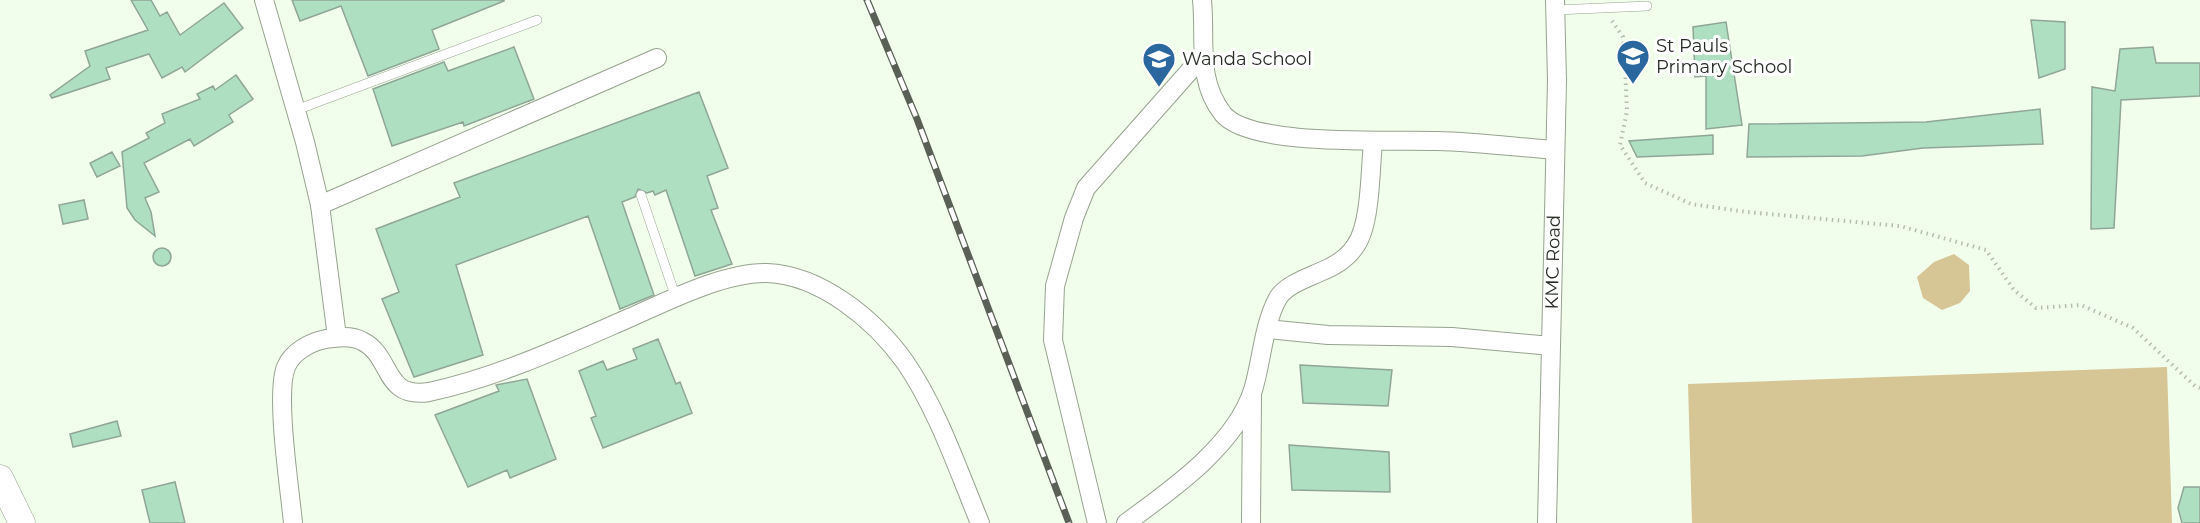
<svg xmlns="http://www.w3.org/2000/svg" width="2200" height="523" font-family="Montserrat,sans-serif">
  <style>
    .forest { fill: #d6c595 }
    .building { fill: #aedfc1; stroke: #8fa697; stroke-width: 1.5 }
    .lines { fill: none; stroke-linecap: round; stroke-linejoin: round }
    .service-casing { stroke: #95a38e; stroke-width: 10 }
    .minor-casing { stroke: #95a38e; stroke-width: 20 }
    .secondary-casing { stroke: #95a38e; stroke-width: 27 }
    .path { stroke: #b4beaf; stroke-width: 4; stroke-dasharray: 1.5 4.5; stroke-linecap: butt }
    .service { stroke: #fff; stroke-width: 9 }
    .minor { stroke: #fff; stroke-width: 18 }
    .secondary { stroke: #fff; stroke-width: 26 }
    .rail-casing { stroke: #596055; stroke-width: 7 }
    .rail { stroke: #fff; stroke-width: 4.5; stroke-dasharray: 14; stroke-linecap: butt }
    .labels { text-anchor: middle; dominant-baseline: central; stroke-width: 6; stroke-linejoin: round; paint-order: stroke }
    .poi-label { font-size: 18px; fill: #262c23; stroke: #fff; text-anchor: start }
    .street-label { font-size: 18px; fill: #262c23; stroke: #fff }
  </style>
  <rect width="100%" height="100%" fill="#f2feec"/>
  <!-- forest -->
  <path class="forest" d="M 1954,254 L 1969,265 L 1970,291 L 1960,303 L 1942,310 L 1923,298 L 1917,277 L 1934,262 Z
    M 2167,367 L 2172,523 L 1692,523 L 1688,384 Z"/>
  <!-- building -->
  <path class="building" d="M 131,0 L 151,0 L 160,16 L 167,12 L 180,35 L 224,3 L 243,28 L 185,72 L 182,67 L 162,78 L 149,54 L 106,68 L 110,79 L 52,98 L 50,95 L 90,66 L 85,51 L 148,30 Z
    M 292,0 L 504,0 L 504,1 L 432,30 L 439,49 L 368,76 L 341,6 L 300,21 Z
    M 2031,20 L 2065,22 L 2065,69 L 2039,78 Z
    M 1726,22 L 1742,125 L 1706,129 L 1706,76 L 1695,77 L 1693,27 Z
    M 514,47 L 534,99 L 464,126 L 463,122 L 392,146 L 373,89 L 444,62 L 448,71 Z
    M 2153,47 L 2156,63 L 2200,63 L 2200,96 L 2121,100 L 2114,228 L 2091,229 L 2092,87 L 2115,91 L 2120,49 Z
    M 236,75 L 253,99 L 229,115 L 233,122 L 194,146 L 190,139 L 144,163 L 159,192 L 145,198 L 151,212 L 155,236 L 135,220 L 127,208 L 122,152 L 149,138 L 146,133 L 165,123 L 162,114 L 200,99 L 197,94 L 213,86 L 215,90 Z
    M 699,92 L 728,168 L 707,176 L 718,208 L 711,210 L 732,264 L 695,276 L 666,190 L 655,195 L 653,191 L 647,193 L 638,189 L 635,197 L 622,202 L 654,295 L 620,309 L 588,216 L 456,265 L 483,355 L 414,377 L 382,299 L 399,292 L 376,229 L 460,197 L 454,183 Z
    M 2040,109 L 2043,144 L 1923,148 L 1862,156 L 1747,157 L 1749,124 L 1926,122 Z
    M 1713,135 L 1713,154 L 1637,157 L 1629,141 Z
    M 112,152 L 120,166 L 97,177 L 90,163 Z
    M 84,200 L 88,219 L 63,224 L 59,205 Z
    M153 257a9 9 0 1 1 18 0a9 9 0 1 1-18 0Z
    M 658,339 L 676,384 L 680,382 L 692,413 L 603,448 L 591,418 L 596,416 L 579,371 L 603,361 L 607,370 L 637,359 L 633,349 Z
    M 1300,365 L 1392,370 L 1388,406 L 1303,403 Z
    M 527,379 L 556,459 L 510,478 L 507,470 L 468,487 L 435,415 L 499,391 L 496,385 Z
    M 117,421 L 121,436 L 73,447 L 70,434 Z
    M 1289,445 L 1389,452 L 1390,492 L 1292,490 Z
    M 175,482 L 185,523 L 150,523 L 142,490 Z
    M 2184,487 L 2200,487 L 2200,523 L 2182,523 L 2178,508 Z"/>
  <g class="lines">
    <!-- service casing -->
    <g class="service-casing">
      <path id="service" d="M 1556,10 L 1647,6
        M 296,110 L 537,20
        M 641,195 L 676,298"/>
    </g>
    <!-- minor casing -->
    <g class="minor-casing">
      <g id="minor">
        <path d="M 264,0 L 305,142 L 320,205 L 337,337"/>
        <path d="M 1202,0 C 1206,40 1196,80 1223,114 C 1251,148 1394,139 1437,141 C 1477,142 1516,147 1555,150"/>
        <path d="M 320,205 L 657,58"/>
        <path d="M 1267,329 L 1328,335 L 1452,337 L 1551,346"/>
        <path d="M 293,523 C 290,490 275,394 286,367 C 292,352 310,342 326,339 C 337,337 351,335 362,341 C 393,356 382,399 429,392 C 498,377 565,346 629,318 C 668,301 724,272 767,273 C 821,275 875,320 905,362 C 938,410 958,470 980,523"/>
        <path d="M 1097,523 L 1053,340 L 1055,286 L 1074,218 L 1086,188 L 1202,57"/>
        <path d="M 1126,523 C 1171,490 1235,446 1253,390 C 1262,361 1263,325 1278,298 C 1286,285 1307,278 1320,272 C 1333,267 1348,258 1356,245 C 1371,223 1370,170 1373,143"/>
        <path d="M 1251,523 L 1252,396"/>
        <path id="s1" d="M 1547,523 L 1557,80 L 1555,0"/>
      </g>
    </g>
    <!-- secondary casing -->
    <g class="secondary-casing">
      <path id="secondary" d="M 0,478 L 22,523"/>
    </g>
    <!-- path -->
    <path class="path" d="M 1612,21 L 1623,37 L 1625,66 L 1627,111 L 1620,145 L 1645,183 L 1691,204 L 1747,212 L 1900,226 L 1986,250 L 2014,290 L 2036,308 L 2081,305 L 2133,328 L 2195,386 L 2200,388"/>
    <!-- service -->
    <use href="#service" class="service"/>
    <!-- minor -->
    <use href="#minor" class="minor"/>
    <!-- secondary -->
    <use href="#secondary" class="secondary"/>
    <!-- rail casing -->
    <g class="rail-casing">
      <path id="rail" d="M 867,0 L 917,119 L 1069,523"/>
    </g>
    <!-- rail -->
    <use href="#rail" class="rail"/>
  </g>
  <!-- icons -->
  <defs>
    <g id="school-pin" transform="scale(1.725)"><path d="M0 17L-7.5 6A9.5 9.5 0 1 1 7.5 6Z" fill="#29679e" stroke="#fff"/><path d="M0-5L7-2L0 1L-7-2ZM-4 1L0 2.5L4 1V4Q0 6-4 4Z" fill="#fff"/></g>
  </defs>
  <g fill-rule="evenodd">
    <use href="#school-pin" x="1633" y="56"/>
    <use href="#school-pin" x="1159" y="59"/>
  </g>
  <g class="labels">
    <!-- poi labels -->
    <g class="poi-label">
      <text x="1656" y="46">St Pauls<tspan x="1656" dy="21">Primary School</tspan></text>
      <text x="1182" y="59">Wanda School</text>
    </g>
    <!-- street labels -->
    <g class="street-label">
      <text stroke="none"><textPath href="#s1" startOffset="261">KMC Road</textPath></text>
    </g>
  </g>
</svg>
